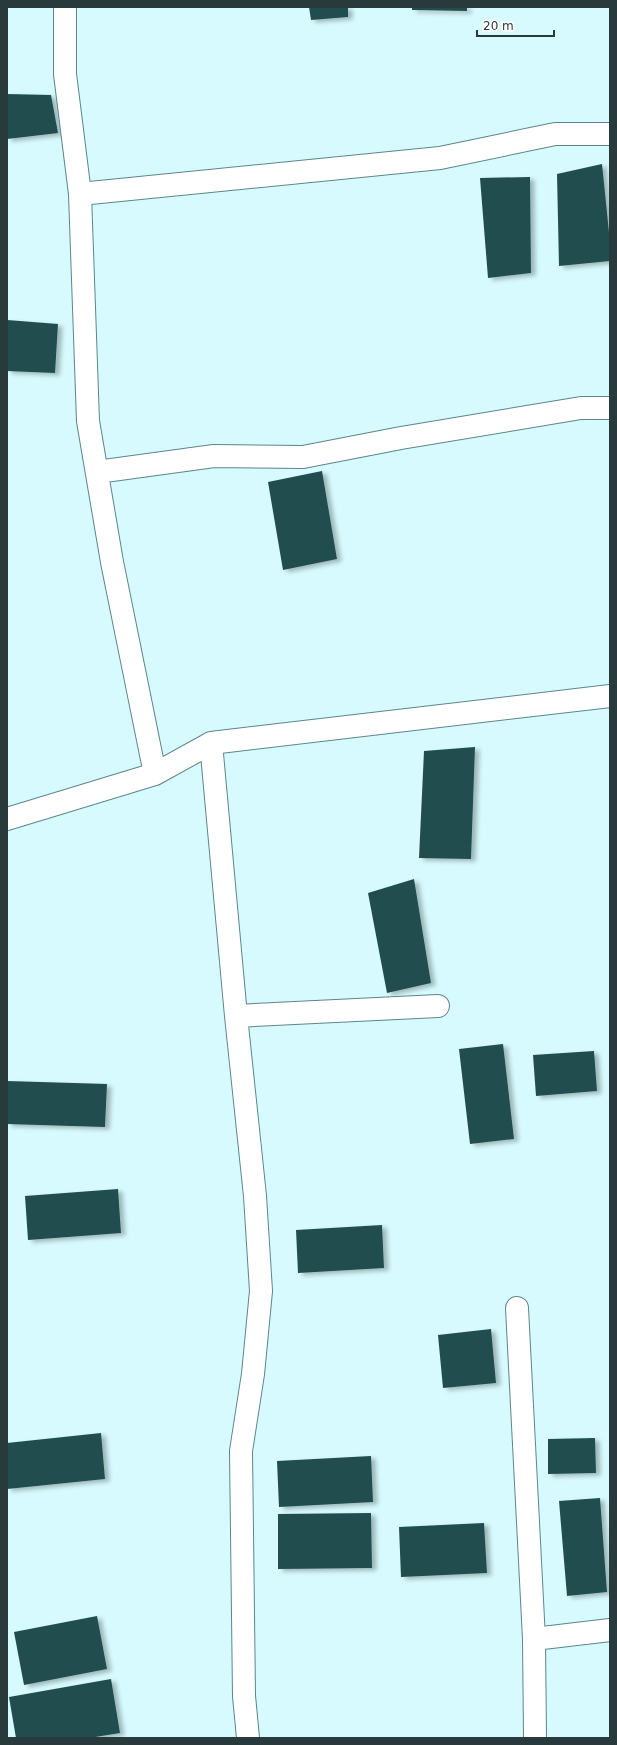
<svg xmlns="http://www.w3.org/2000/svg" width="617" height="1745" font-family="'DejaVu Sans',sans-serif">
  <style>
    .building { fill: #234d50; filter: url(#shadow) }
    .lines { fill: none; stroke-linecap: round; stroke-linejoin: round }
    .street-casing { stroke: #5c868a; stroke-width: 24 }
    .street { stroke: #fff; stroke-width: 22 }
  </style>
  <defs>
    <filter id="shadow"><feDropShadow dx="4.5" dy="2.5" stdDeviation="2" flood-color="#0004"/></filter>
  </defs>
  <rect width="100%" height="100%" fill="#d6fafd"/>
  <!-- building -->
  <path class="building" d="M 309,7 L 348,7 L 348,17 L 311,20 Z
    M 412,7 L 467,7 L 467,11 L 412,10 Z
    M 7,94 L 51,95 L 58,133 L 7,139 Z
    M 602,164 L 610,242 L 610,261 L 559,266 L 557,174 Z
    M 530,177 L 531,273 L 488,278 L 480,178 Z
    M 7,320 L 58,324 L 55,373 L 7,371 Z
    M 322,471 L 337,559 L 283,570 L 268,482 Z
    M 475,747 L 471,859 L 419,858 L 424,751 Z
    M 414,879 L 431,983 L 387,993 L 368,893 Z
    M 503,1044 L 514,1139 L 470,1144 L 459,1049 Z
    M 594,1051 L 597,1091 L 536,1096 L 533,1055 Z
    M 7,1081 L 107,1084 L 105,1127 L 7,1124 Z
    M 118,1189 L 121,1233 L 28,1240 L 25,1196 Z
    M 382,1225 L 384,1268 L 298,1273 L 296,1230 Z
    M 491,1329 L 496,1383 L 443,1388 L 438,1335 Z
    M 101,1433 L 105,1479 L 7,1489 L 7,1443 Z
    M 595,1438 L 596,1473 L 548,1474 L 548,1439 Z
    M 371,1456 L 373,1502 L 279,1507 L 277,1461 Z
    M 600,1498 L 607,1592 L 567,1596 L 559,1501 Z
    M 371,1513 L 372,1568 L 278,1569 L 278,1514 Z
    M 484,1523 L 487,1573 L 401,1577 L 399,1527 Z
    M 97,1616 L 107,1669 L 24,1685 L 14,1632 Z
    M 111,1679 L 120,1733 L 89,1738 L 16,1738 L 9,1697 Z"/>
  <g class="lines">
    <!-- street casing -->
    <g class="street-casing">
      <path id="street" d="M 65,7 L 65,74 L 80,194 L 88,421 L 112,562 L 155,774
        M 80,194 L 440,158 L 555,134 L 610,134
        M 97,472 L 214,456 L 303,457 L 401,438 L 581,408 L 610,408
        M 211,743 L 236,1016 L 255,1196 L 261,1291 L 253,1374 L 241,1451 L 244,1696 L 248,1738
        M 7,819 L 155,774 L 211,743 L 610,696
        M 236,1016 L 438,1006
        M 517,1308 L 534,1639 L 535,1738
        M 534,1639 L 610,1630"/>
    </g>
    <!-- street -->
    <use href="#street" class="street"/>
  </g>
  <!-- border -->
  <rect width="617" height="1745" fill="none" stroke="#283a3b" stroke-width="16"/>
  <!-- scale -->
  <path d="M477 30v6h77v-6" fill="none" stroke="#283a3b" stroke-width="2"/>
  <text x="483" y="30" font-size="12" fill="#283a3b" stroke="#ffffff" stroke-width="3" paint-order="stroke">20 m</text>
</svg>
